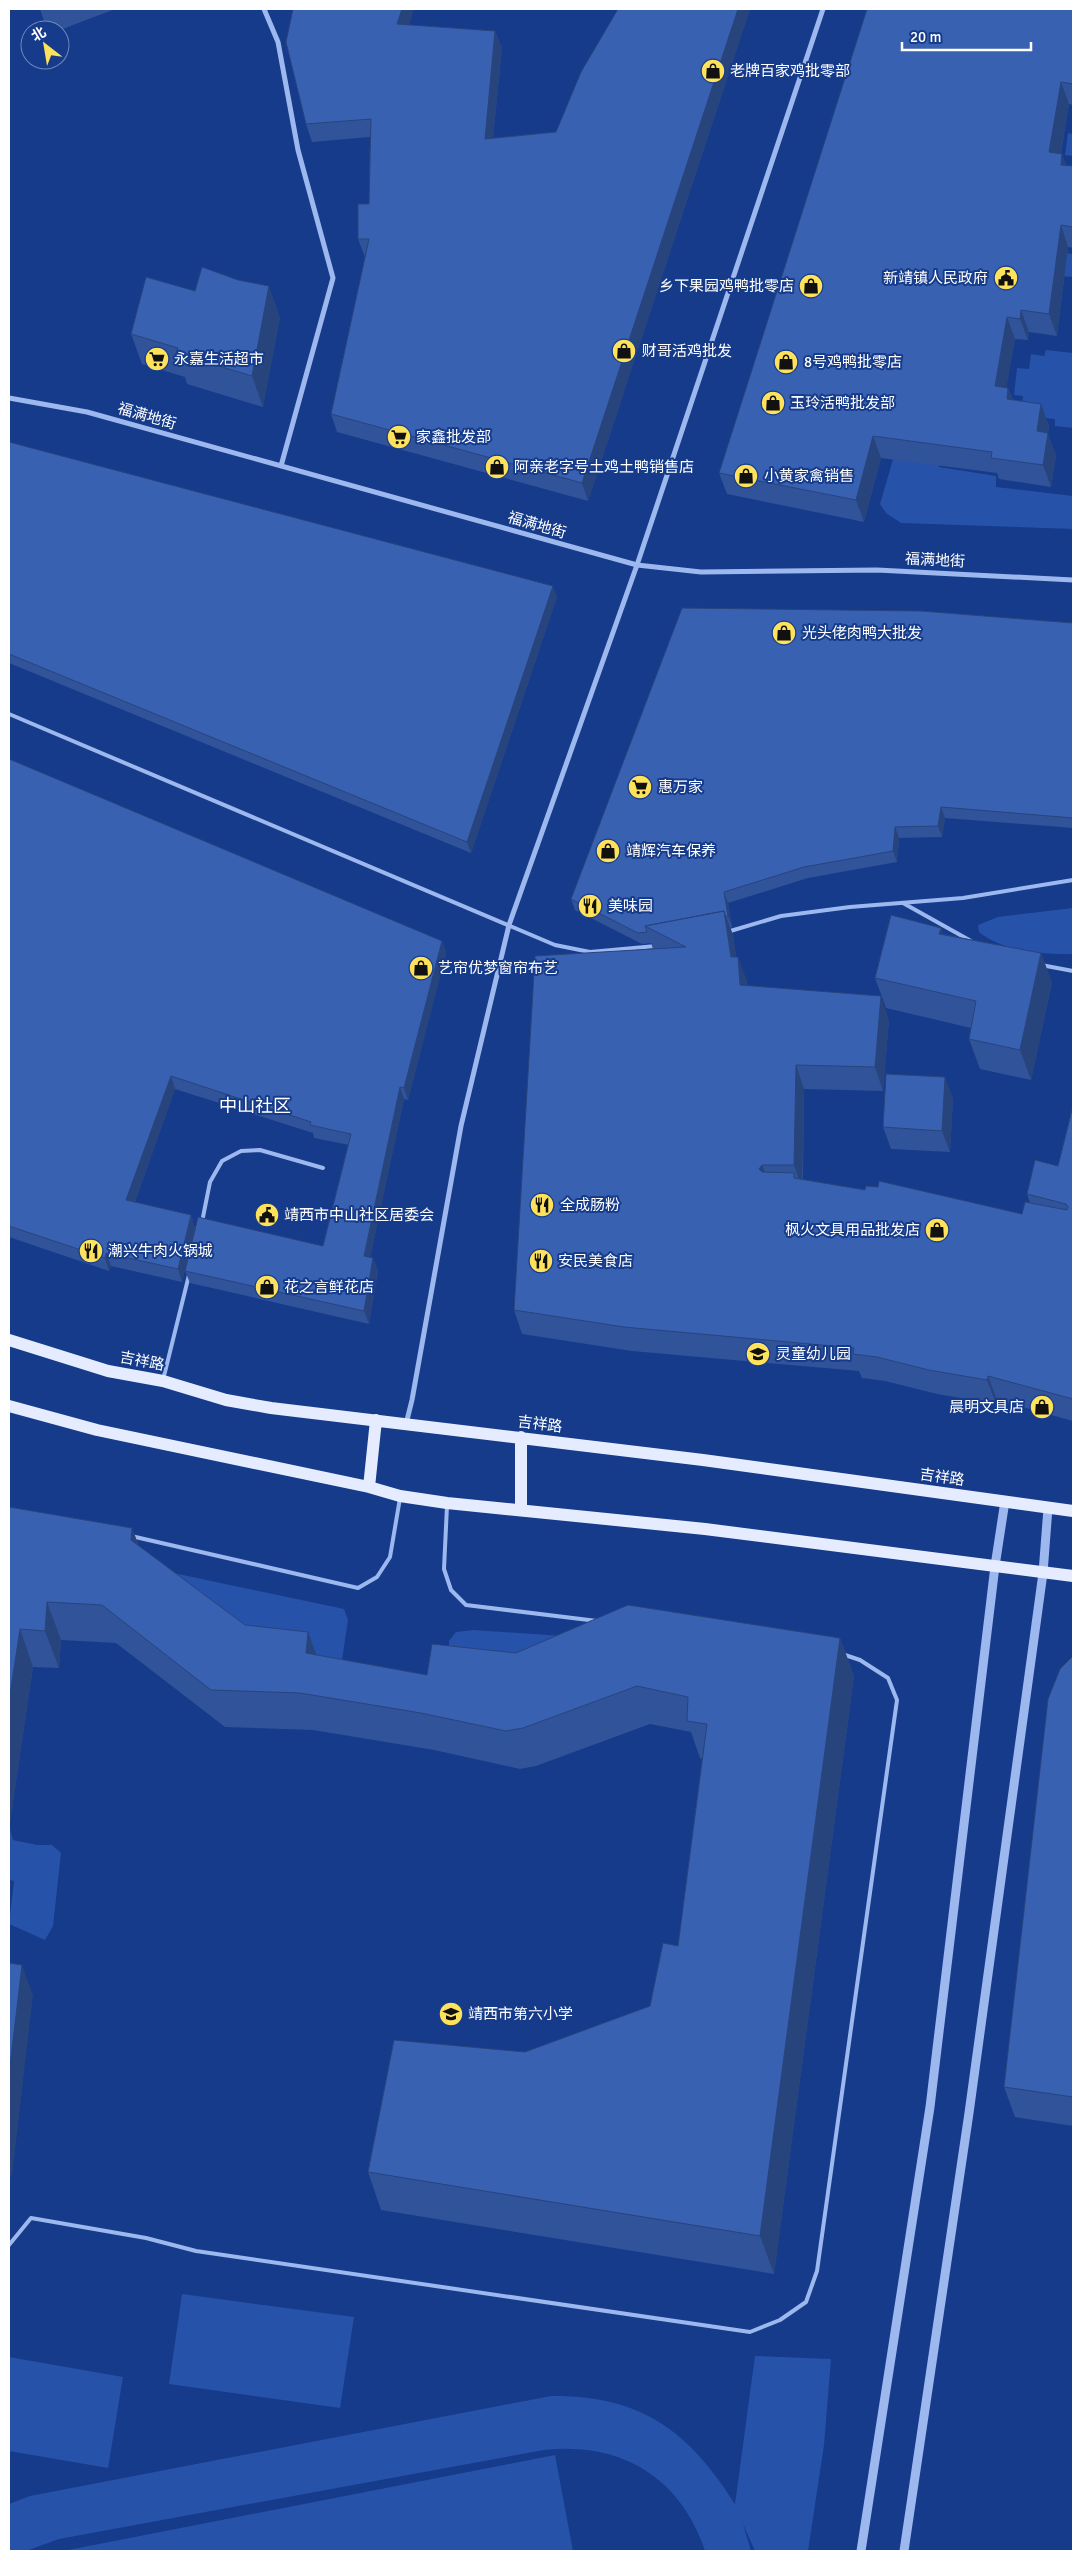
<svg xmlns="http://www.w3.org/2000/svg" width="1082" height="2560" font-family="Signika,'Noto Sans SC',sans-serif">
  <style>
    .green { fill: #2752a9 }
    .lines { fill: none; stroke-linecap: round; stroke-linejoin: round }
    .service { stroke: #9db8ef; stroke-width: 4 }
    .minor { stroke: #9db8ef; stroke-width: 5 }
    .tertiary { stroke: #9db8ef; stroke-width: 9 }
    .primary { stroke: #e5ecff; stroke-width: 12 }
    .wall { fill: #315399 }
    .shaded-wall { fill: #28447d }
    .building { fill: #3961b2; stroke: #28447d }
    .labels { text-anchor: middle; dominant-baseline: central; stroke-width: 4; stroke-linejoin: round; paint-order: stroke }
    .poi-label { font-size: 15px; fill: #fff; stroke: #153b8a; text-anchor: start }
    .street-label { font-size: 15px; fill: #fff; stroke: #153b8a }
    .quarter-label { font-size: 18px; fill: #fff; stroke: #153b8a }
  </style>
  <rect width="100%" height="100%" fill="#153b8a"/>
  <!-- green -->
  <path class="green" d="M 1068,133 L 1073,134 L 1073,156 L 1065,155 Z
    M 958,236 L 1073,254 L 1073,277 L 970,269 L 939,467 L 996,476 L 996,487 L 1073,496 L 1073,529 L 901,523 L 886,513 L 880,504 Z
    M 1046,350 L 1073,353 L 1073,428 L 1055,426 L 1055,419 L 1021,416 L 1023,396 L 1014,395 L 1017,368 L 1029,369 L 1031,354 L 1044,356 Z
    M 1073,908 L 1073,954 C 1043,954 1003,952 979,932 L 978,925 L 998,917 Z
    M 150,1568 L 344,1609 L 348,1620 L 341,1667 L 262,1659 Z
    M 474,1630 L 637,1641 L 449,1678 L 449,1641 L 456,1632 Z
    M 9,1826 L 13,1840 L 37,1845 L 52,1845 L 61,1853 L 53,1926 L 45,1940 L 9,1924 L 14,1881 L 9,1880 Z
    M 182,2294 L 354,2317 L 340,2408 L 169,2384 Z
    M 755,2356 L 831,2359 L 824,2445 L 808,2551 L 755,2551 L 743,2524 L 751,2551 L 705,2551 C 681,2477 620,2441 544,2450 L 59,2539 L 26,2551 L 9,2551 L 9,2504 L 30,2496 L 551,2396 C 641,2395 689,2431 735,2504 Z
    M 9,2357 L 123,2377 L 108,2468 L 9,2451 Z
    M 555,2455 L 573,2551 L 63,2551 Z"/>
  <g class="lines">
    <!-- service -->
    <path class="service" d="M 9,714 L 555,945 L 590,952 L 656,946
      M 903,903 L 971,941
      M 727,932 L 781,916 L 850,907 L 963,898 L 1073,880
      M 1041,965 L 1073,971
      M 202,1222 L 210,1182 L 222,1161 L 241,1151 L 260,1150 L 323,1168
      M 163,1380 L 189,1275
      M 447,1506 L 444,1569 L 451,1590 L 466,1605 L 597,1621
      M 131,1536 L 358,1588 L 377,1577 L 390,1557 L 400,1498
      M 9,2245 L 31,2218 L 146,2238 L 196,2251 L 750,2332 L 780,2320 L 806,2302 L 817,2271 L 897,1700 L 888,1678 L 860,1660 L 842,1654"/>
    <!-- minor -->
    <path class="minor" d="M 264,9 L 278,42 L 298,150 L 333,278 L 281,466
      M 9,398 L 87,412 L 637,565 L 701,572 L 877,570 L 1073,580
      M 406,1424 L 412,1400 L 461,1126 L 509,925 L 637,565 L 823,9"/>
    <!-- tertiary -->
    <path class="tertiary" d="M 861,2551 L 930,2107 L 995,1566 L 1005,1501
      M 904,2551 L 969,2113 L 1043,1573 L 1048,1508"/>
    <!-- primary -->
    <path class="primary" d="M 9,1340 L 108,1371 L 163,1381 L 226,1400 L 271,1408 L 703,1460 L 1073,1511
      M 9,1406 L 97,1430 L 369,1487 L 400,1496 L 447,1503 L 705,1529 L 1073,1576
      M 369,1487 L 376,1420
      M 521,1510 L 521,1437"/>
  </g>
  <!-- wall -->
  <path class="wall" d="M 40,9 L 115,9 L 60,30 L 47,30 Z
    M 618,9 L 750,9 L 588,501 L 337,432 L 331,414 L 365,257 L 358,239 L 369,204 L 370,137 L 312,142 L 306,124 L 409,25 L 495,31 L 502,48 L 493,138 L 556,132 Z
    M 1073,9 L 1073,105 L 1069,104 L 1061,153 L 1062,154 L 1066,165 L 1073,166 L 1073,248 L 1068,247 L 1057,336 L 1029,332 L 1028,340 L 1015,339 L 1006,388 L 1008,388 L 1013,400 L 1041,404 L 1049,426 L 1048,434 L 1056,455 L 1051,487 L 999,479 L 997,473 L 881,458 L 864,522 L 727,494 L 719,473 Z
    M 280,317 L 263,407 L 187,384 L 185,377 L 142,364 L 131,334 Z
    M 9,442 L 557,597 L 471,853 L 9,663 Z
    M 1073,623 L 1073,828 L 945,818 L 942,837 L 899,838 L 897,862 L 808,878 L 728,903 L 732,927 L 730,928 L 733,935 L 736,957 L 747,981 L 747,986 L 889,1020 L 883,1091 L 804,1089 L 803,1180 L 1022,1214 L 1030,1203 L 1027,1194 L 1058,1166 L 1073,1106 L 1073,1421 L 997,1400 L 996,1404 L 937,1394 L 885,1381 L 862,1378 L 859,1371 L 632,1351 L 522,1334 L 514,1310 L 653,949 L 651,943 L 642,944 L 575,910 L 571,899 Z
    M 9,759 L 442,941 L 446,953 L 408,1100 L 404,1099 L 370,1258 L 373,1258 L 378,1271 L 369,1324 L 190,1283 L 185,1271 L 323,1246 L 349,1145 L 314,1138 L 313,1133 L 175,1089 L 135,1202 L 191,1215 L 195,1228 L 182,1282 L 111,1266 L 109,1271 L 9,1237 Z
    M 941,928 L 943,934 L 1041,953 L 1052,983 L 1031,1080 L 980,1069 L 969,1039 L 971,1028 L 886,1008 L 875,978 Z
    M 953,1098 L 950,1152 L 891,1149 L 883,1127 Z
    M 9,1507 L 132,1528 L 139,1546 L 245,1625 L 308,1632 L 316,1655 L 427,1675 L 516,1653 L 840,1638 L 854,1676 L 774,2274 L 381,2210 L 368,2172 L 525,2052 L 650,2006 L 678,1946 L 702,1759 L 700,1758 L 691,1732 L 650,1724 L 536,1766 L 520,1769 L 434,1750 L 313,1730 L 225,1727 L 116,1643 L 61,1640 L 59,1668 L 33,1667 L 10,1822 L 9,1822 Z
    M 1073,1656 L 1073,2126 L 1015,2117 L 1004,2087 Z"/>
  <!-- shaded-wall -->
  <path class="shaded-wall" d="M 402,9 L 414,9 L 404,42 L 397,24 Z
    M 738,9 L 750,9 L 588,501 L 582,483 Z
    M 495,31 L 502,48 L 491,157 L 485,139 Z
    M 1061,82 L 1069,104 L 1057,173 L 1049,152 Z
    M 1062,154 L 1070,176 L 1061,165 Z
    M 1061,225 L 1068,247 L 1057,336 L 1049,314 Z
    M 269,286 L 280,317 L 263,407 L 252,376 Z
    M 1021,310 L 1029,332 L 1028,340 L 1020,319 Z
    M 1007,317 L 1015,339 L 1003,408 L 995,386 Z
    M 1008,388 L 1016,410 L 1007,399 Z
    M 1041,404 L 1049,426 L 1048,434 L 1056,455 L 1051,487 L 1043,465 L 1037,431 Z
    M 873,436 L 881,458 L 864,522 L 856,500 Z
    M 553,586 L 557,597 L 471,853 L 467,842 Z
    M 941,807 L 945,818 L 942,837 L 938,826 Z
    M 895,827 L 899,838 L 897,862 L 893,851 Z
    M 724,892 L 728,903 L 732,927 L 728,916 Z
    M 724,911 L 733,935 L 739,976 L 738,957 L 747,981 L 748,1009 L 740,985 L 731,957 Z
    M 941,928 L 952,958 L 939,934 Z
    M 442,941 L 446,953 L 408,1100 L 404,1088 Z
    M 1041,953 L 1052,983 L 1031,1080 L 1020,1050 Z
    M 881,996 L 889,1020 L 883,1091 L 875,1067 Z
    M 796,1065 L 804,1089 L 802,1189 L 794,1165 Z
    M 171,1076 L 175,1089 L 131,1213 L 126,1200 Z
    M 945,1077 L 953,1098 L 950,1152 L 942,1131 Z
    M 400,1087 L 404,1099 L 368,1268 L 364,1256 Z
    M 762,1165 L 771,1188 L 759,1169 Z
    M 191,1215 L 195,1228 L 182,1282 L 178,1269 Z
    M 106,1253 L 111,1266 L 109,1271 L 105,1258 Z
    M 373,1258 L 378,1271 L 369,1324 L 364,1311 Z
    M 988,1376 L 997,1400 L 996,1404 L 987,1380 Z
    M 132,1528 L 146,1566 L 131,1540 Z
    M 47,1602 L 61,1640 L 59,1668 L 45,1631 Z
    M 20,1629 L 33,1667 L 10,1822 L 9,1819 L 9,1701 Z
    M 308,1632 L 322,1670 L 306,1653 Z
    M 840,1638 L 854,1676 L 774,2274 L 760,2236 Z
    M 9,1878 L 11,1884 L 9,1896 Z
    M 22,1965 L 33,1995 L 12,2176 L 9,2178 L 9,2075 Z"/>
  <!-- building -->
  <path class="building" d="M 293,9 L 402,9 L 397,24 L 495,31 L 485,139 L 556,132 L 581,72 L 618,9 L 738,9 L 582,483 L 331,414 L 369,239 L 358,239 L 358,204 L 369,204 L 371,119 L 306,124 L 286,42 Z
    M 867,9 L 1073,9 L 1073,84 L 1061,82 L 1049,152 L 1062,154 L 1061,165 L 1073,166 L 1073,227 L 1061,225 L 1049,314 L 1021,310 L 1020,319 L 1007,317 L 995,386 L 1008,388 L 1007,399 L 1041,404 L 1037,431 L 1048,433 L 1043,465 L 991,458 L 992,452 L 873,436 L 856,500 L 719,473 Z
    M 202,267 L 238,280 L 269,286 L 252,376 L 176,353 L 178,348 L 131,334 L 146,277 L 195,291 Z
    M 9,442 L 553,586 L 467,842 L 9,654 Z
    M 682,608 L 921,611 L 1073,623 L 1073,818 L 941,807 L 938,826 L 895,827 L 893,851 L 804,867 L 724,892 L 728,916 L 726,917 L 724,911 L 645,926 L 647,932 L 638,933 L 571,899 Z
    M 9,759 L 442,941 L 404,1088 L 400,1087 L 364,1256 L 373,1258 L 364,1311 L 185,1271 L 198,1217 L 323,1246 L 351,1134 L 310,1125 L 311,1122 L 171,1076 L 126,1200 L 191,1215 L 178,1269 L 106,1253 L 105,1258 L 9,1226 Z
    M 724,911 L 731,957 L 738,957 L 740,985 L 881,996 L 875,1067 L 796,1065 L 794,1165 L 762,1165 L 759,1169 L 762,1172 L 794,1173 L 794,1178 L 865,1190 L 866,1186 L 878,1187 L 879,1181 L 1022,1214 L 1025,1202 L 1067,1210 L 1068,1207 L 1066,1204 L 1027,1194 L 1035,1160 L 1058,1166 L 1073,1106 L 1073,1399 L 988,1376 L 987,1380 L 929,1370 L 877,1357 L 853,1354 L 854,1348 L 624,1327 L 514,1310 L 535,956 L 686,947 L 645,926 Z
    M 891,915 L 941,928 L 939,934 L 1041,953 L 1020,1050 L 969,1039 L 976,1001 L 875,978 Z
    M 886,1074 L 945,1077 L 942,1131 L 883,1127 Z
    M 9,1507 L 132,1528 L 131,1540 L 245,1625 L 308,1632 L 306,1653 L 427,1675 L 432,1644 L 516,1653 L 628,1605 L 840,1638 L 760,2236 L 368,2172 L 394,2040 L 525,2052 L 650,2006 L 663,1943 L 678,1946 L 707,1724 L 687,1721 L 688,1697 L 637,1686 L 523,1728 L 506,1731 L 421,1713 L 300,1693 L 211,1690 L 102,1605 L 47,1602 L 45,1631 L 20,1629 L 9,1701 Z
    M 1073,1656 L 1073,2097 L 1004,2087 L 1048,1699 L 1060,1669 Z
    M 9,1963 L 22,1965 L 9,2075 Z"/>
  <!-- icons -->
  <defs>
    <g id="shop-disc" transform="scale(1.25)"><circle r="9.5" fill="#ffe25b" stroke="#153b8a"/><path d="M-5-2.5h2.3a2.7 3.5 0 0 1 5.4 0H5L5.5 6h-11ZM-1.5-2.5h3a1.5 2.3 0 0 0-3 0Z" fill="#111"/></g>
    <g id="civic-disc" transform="scale(1.25)"><circle r="9.5" fill="#ffe25b" stroke="#153b8a"/><path d="M-.6-6.5H3V-4.5H.6V-3L4-1V1h2V6H-6V1h2V-1L-.6-3ZM-1.2 2.5V6h2.4V2.5Z" fill="#111"/></g>
    <g id="supermarket-disc" transform="scale(1.25)"><circle r="9.5" fill="#ffe25b" stroke="#153b8a"/><path d="M-6-5.5h2.5l.6 2H6L4.5 2H-2.5L-4.4-4H-6ZM-1.5 3.2a1.3 1.3 0 1 0 .1 0ZM3 3.2a1.3 1.3 0 1 0 .1 0Z" fill="#111"/></g>
    <g id="restaurant-disc" transform="scale(1.25)"><circle r="9.5" fill="#ffe25b" stroke="#153b8a"/><path d="M-5-6h1v4h1v-4h1v4h1v-4h1v5L-1.5 .5V6h-2V.5L-5-1ZM5-6V6H3V1.5H1.5Q1.5-4 5-6Z" fill="#111"/></g>
    <g id="school-disc" transform="scale(1.25)"><circle r="9.5" fill="#ffe25b" stroke="#153b8a"/><path d="M0-5L7-2L0 1L-7-2ZM-4 1L0 2.5L4 1V4Q0 6-4 4Z" fill="#111"/></g>
  </defs>
  <g fill-rule="evenodd">
    <use href="#shop-disc" x="713" y="71"/>
    <use href="#civic-disc" x="1006" y="278"/>
    <use href="#shop-disc" x="811" y="286"/>
    <use href="#shop-disc" x="624" y="351"/>
    <use href="#supermarket-disc" x="157" y="359"/>
    <use href="#shop-disc" x="786" y="362"/>
    <use href="#shop-disc" x="773" y="403"/>
    <use href="#supermarket-disc" x="399" y="437"/>
    <use href="#shop-disc" x="497" y="467"/>
    <use href="#shop-disc" x="746" y="476"/>
    <use href="#shop-disc" x="784" y="633"/>
    <use href="#supermarket-disc" x="640" y="787"/>
    <use href="#shop-disc" x="608" y="851"/>
    <use href="#restaurant-disc" x="590" y="906"/>
    <use href="#shop-disc" x="421" y="968"/>
    <use href="#restaurant-disc" x="542" y="1205"/>
    <use href="#civic-disc" x="267" y="1215"/>
    <use href="#shop-disc" x="937" y="1230"/>
    <use href="#restaurant-disc" x="91" y="1251"/>
    <use href="#restaurant-disc" x="541" y="1261"/>
    <use href="#shop-disc" x="267" y="1287"/>
    <use href="#school-disc" x="758" y="1354"/>
    <use href="#shop-disc" x="1042" y="1407"/>
    <use href="#school-disc" x="451" y="2014"/>
  </g>
  <g class="labels">
    <!-- poi labels -->
    <g class="poi-label">
      <text x="730" y="71">老牌百家鸡批零部</text>
      <text x="988" y="278" text-anchor="end">新靖镇人民政府</text>
      <text x="794" y="286" text-anchor="end">乡下果园鸡鸭批零店</text>
      <text x="642" y="351">财哥活鸡批发</text>
      <text x="174" y="359">永嘉生活超市</text>
      <text x="804" y="362">8号鸡鸭批零店</text>
      <text x="790" y="403">玉玲活鸭批发部</text>
      <text x="416" y="437">家鑫批发部</text>
      <text x="514" y="467">阿亲老字号土鸡土鸭销售店</text>
      <text x="764" y="476">小黄家禽销售</text>
      <text x="802" y="633">光头佬肉鸭大批发</text>
      <text x="658" y="787">惠万家</text>
      <text x="626" y="851">靖辉汽车保养</text>
      <text x="608" y="906">美味园</text>
      <text x="438" y="968">艺帘优梦窗帘布艺</text>
      <text x="560" y="1205">全成肠粉</text>
      <text x="284" y="1215">靖西市中山社区居委会</text>
      <text x="920" y="1230" text-anchor="end">枫火文具用品批发店</text>
      <text x="108" y="1251">潮兴牛肉火锅城</text>
      <text x="558" y="1261">安民美食店</text>
      <text x="284" y="1287">花之言鲜花店</text>
      <text x="776" y="1354">灵童幼儿园</text>
      <text x="1024" y="1407" text-anchor="end">晨明文具店</text>
      <text x="468" y="2014">靖西市第六小学</text>
    </g>
    <!-- street labels -->
    <g class="street-label">
      <text transform="translate(147 416) rotate(16)">福满地街</text>
      <text transform="translate(537 525) rotate(16)">福满地街</text>
      <text transform="translate(935 560) rotate(3)">福满地街</text>
      <text transform="translate(142 1361) rotate(11)">吉祥路</text>
      <text transform="translate(540 1424) rotate(7)">吉祥路</text>
      <text transform="translate(942 1477) rotate(8)">吉祥路</text>
    </g>
    <!-- quarter labels -->
    <g class="quarter-label">
      <text x="255" y="1106">中山社区</text>
    </g>
  </g>
  <!-- border -->
  <rect width="1082" height="2560" fill="none" stroke="#ffffff" stroke-width="20"/>
  <!-- north arrow -->
  <g transform="translate(45 45) rotate(329)"><circle r="24" fill="#153b8a" stroke="#7389b9"/>
  <path d="M0-4L9 19L0 12L-9 19Z" fill="#ffe25b"/>
  <text y="-8" font-size="14" font-weight="bold" text-anchor="middle" fill="#ffffff">北</text>
  </g>
  <!-- scale -->
  <path d="M902 42v8h129v-8" fill="none" stroke="#ffffff" stroke-width="2.5"/>
  <text x="910" y="42" font-size="15" fill="#ffffff" stroke="#153b8a" stroke-width="4" paint-order="stroke">20 m</text>
</svg>
